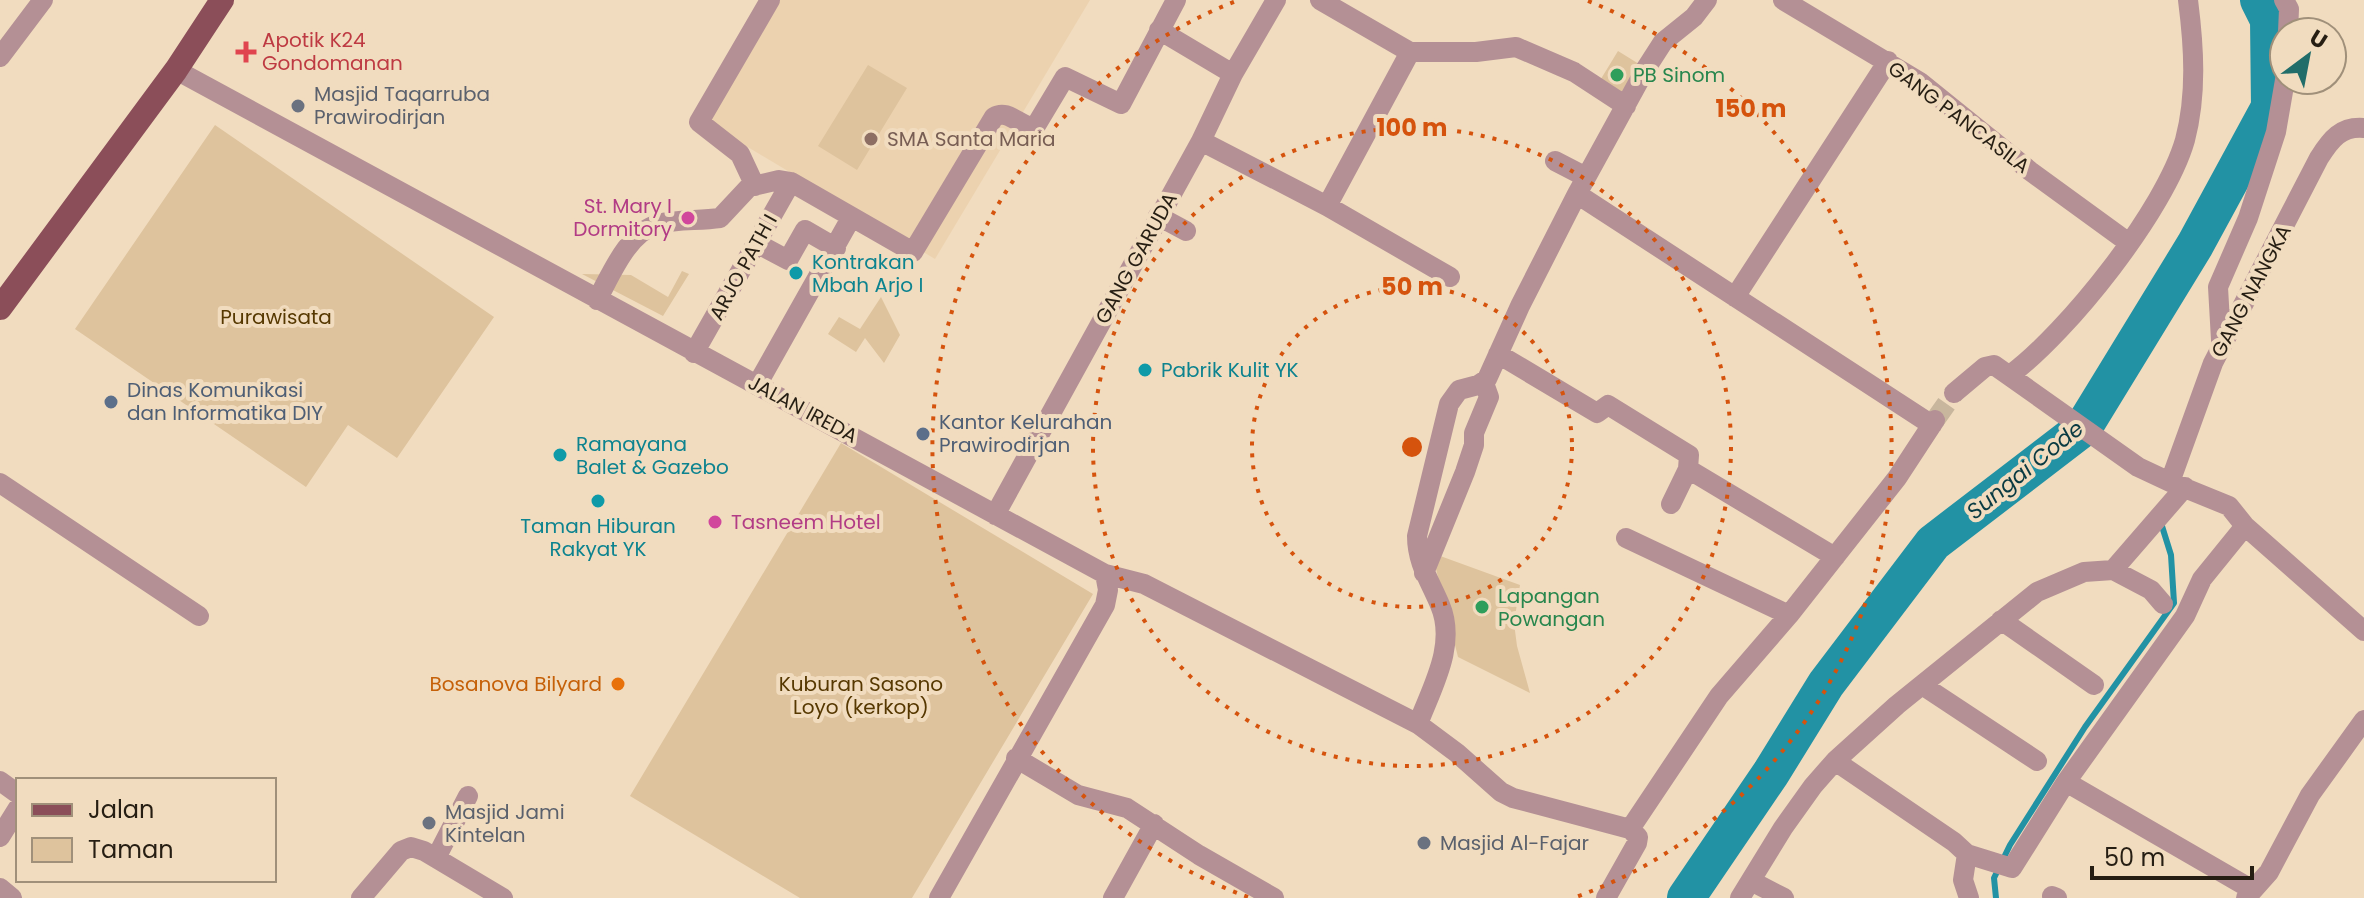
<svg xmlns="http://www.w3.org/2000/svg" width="2364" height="898" font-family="Poppins,sans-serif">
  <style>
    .built { fill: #ecd2af }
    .green { fill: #dec39d }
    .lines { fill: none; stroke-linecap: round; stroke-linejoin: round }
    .stream { stroke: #2292a4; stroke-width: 6 }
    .river { stroke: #2292a4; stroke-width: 38 }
    .minor-tunnel { stroke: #c8b69d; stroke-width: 20; stroke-dasharray: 20 10; stroke-linecap: butt }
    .minor { stroke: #b49095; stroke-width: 20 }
    .major { stroke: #8b4e59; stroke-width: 24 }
    .ring { fill: none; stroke: #d5530d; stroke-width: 4; stroke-dasharray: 4 8 }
    .health-dot { fill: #e0444e; stroke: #f1dcbf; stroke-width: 3 }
    .leisure-dot { fill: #2e9e5b; stroke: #f1dcbf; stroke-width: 3 }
    .worship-dot { fill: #6b7280; stroke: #f1dcbf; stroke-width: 3 }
    .education-dot { fill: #8d6e63; stroke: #f1dcbf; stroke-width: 3 }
    .hotel-dot { fill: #d1479c; stroke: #f1dcbf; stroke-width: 3 }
    .culture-dot { fill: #0f9aa8; stroke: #f1dcbf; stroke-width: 3 }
    .service-dot { fill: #5c6f8a; stroke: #f1dcbf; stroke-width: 3 }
    .food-dot { fill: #e8710a; stroke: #f1dcbf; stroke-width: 3 }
    .labels { text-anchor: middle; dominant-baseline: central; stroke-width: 8; stroke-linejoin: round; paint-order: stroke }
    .health-label { font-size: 20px; fill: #be3a42; stroke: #f1dcbf; text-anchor: start }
    .leisure-label { font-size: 20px; fill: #27864d; stroke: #f1dcbf; text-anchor: start }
    .worship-label { font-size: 20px; fill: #5b616d; stroke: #f1dcbf; text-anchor: start }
    .street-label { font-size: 20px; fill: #261e13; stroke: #f1dcbf }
    .education-label { font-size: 20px; fill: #785e54; stroke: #f1dcbf; text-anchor: start }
    .hotel-label { font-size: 20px; fill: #b23c85; stroke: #f1dcbf; text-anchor: end }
    .culture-label { font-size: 20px; fill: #0d838f; stroke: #f1dcbf; text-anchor: start }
    .park-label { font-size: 20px; fill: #563801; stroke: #f1dcbf }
    .service-label { font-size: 20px; fill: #4e5e75; stroke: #f1dcbf; text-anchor: start }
    .food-label { font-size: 20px; fill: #c56008; stroke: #f1dcbf; text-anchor: end }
    .water-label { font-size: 22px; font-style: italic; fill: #093a42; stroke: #f1dcbf }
    .centre { fill: #d5530d; stroke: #f1dcbf; stroke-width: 4 }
    .ring-label { font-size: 24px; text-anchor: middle; font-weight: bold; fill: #d5530d; stroke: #f1dcbf; stroke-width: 8; stroke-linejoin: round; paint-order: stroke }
  </style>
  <rect width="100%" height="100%" fill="#f1dcbf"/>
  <!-- built -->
  <path class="built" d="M 773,0 L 1090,0 L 935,259 L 701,119 Z"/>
  <!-- green -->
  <path class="green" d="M 1618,51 L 1639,64 L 1617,100 L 1596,87 Z
    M 868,65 L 907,88 L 857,170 L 818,146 Z
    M 215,125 L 494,317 L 397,458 L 348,425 L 306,487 L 75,329 Z
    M 682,271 L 689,274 L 663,316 L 582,274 L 631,275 L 668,297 Z
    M 881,297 L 900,335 L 884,363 L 865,338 L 856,352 L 828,334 L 839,317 L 860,329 Z
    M 841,443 L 1093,594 L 912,898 L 800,898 L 630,796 Z
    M 1432,553 L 1520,585 L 1514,623 L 1517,646 L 1530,693 L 1458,657 Z"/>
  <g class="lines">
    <!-- stream -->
    <path class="stream" d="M 1996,898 L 1994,878 L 2010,845 L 2085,727 L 2174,603 L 2171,555 L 2161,523"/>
    <!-- river -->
    <path class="river" d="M 1686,898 L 1771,773 L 1826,684 L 1933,543 L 2083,428 L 2195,245 L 2270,107 L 2269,20 L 2259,0"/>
    <!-- minor-tunnel -->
    <path class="minor-tunnel" d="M 1935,420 L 1954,393"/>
    <!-- minor -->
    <path class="minor" d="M 1320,0 L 1410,52 L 1476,52 L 1516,47 L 1574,72 L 1626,106
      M 1783,0 L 1920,82 L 2030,171 L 2129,243
      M 2284,0 L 2289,9 L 2288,32
      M 1159,30 L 1233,74
      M 0,57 L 43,0
      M 176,70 L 1105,574 L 1144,584 L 1418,724 L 1457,753 L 1501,792 L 1513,798 L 1630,829 L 1638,837 L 1637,843 L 1606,898
      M 2364,128 C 2341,126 2331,139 2319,158 L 2213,363 L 2170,482 L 2229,506 L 2245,526 L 2364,631
      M 1201,141 L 1327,206 L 1450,277
      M 1555,161 L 1586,177
      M 755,186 L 740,154 L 699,122 L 770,0
      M 1577,194 L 1932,425
      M 1327,206 L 1410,52
      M 1158,216 L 1186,231
      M 756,243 L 788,260 L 805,230 L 836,248
      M 1735,297 L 1888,61
      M 597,300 C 611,275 627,233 658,224 C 677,219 699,221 720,218 L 749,187 L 779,180 L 791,182 L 913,252 L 994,117 C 1009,108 1020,128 1035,127 L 1065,77 L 1121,104 L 1176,0
      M 2221,340 L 2218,287 L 2248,218 L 2276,132 L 2285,80
      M 694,353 L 791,182
      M 1498,354 L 1597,413 L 1608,405 L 1689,455 L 1688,469 L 1671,504
      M 2010,375 C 2068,332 2165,210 2185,140 C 2197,94 2194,47 2188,0
      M 757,385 L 851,218
      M 1954,393 L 1985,367 L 1994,365 L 2138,467 L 2170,482
      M 1688,469 L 1835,557
      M 0,483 L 199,616
      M 995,515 L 1201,141 L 1233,74 L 1276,0
      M 1626,538 L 1789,615
      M 2113,570 L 2185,487
      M 1424,573 L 1465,472 L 1474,445 L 1474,433 L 1489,397 L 1484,383
      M 2001,620 L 2094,685
      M 1922,685 L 2037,761
      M 1418,724 C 1432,687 1457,645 1440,605 C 1430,581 1417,563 1417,536 L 1449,404 L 1459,390 L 1478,385 L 1487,379 L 1520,306 L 1577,194 L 1645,70 L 1663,42 L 1694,17 L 1707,0
      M 1016,758 L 1078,795 L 1127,808 L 1199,855 L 1274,898
      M 1835,761 L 1954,842 L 1967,854 L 1963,880 L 1969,898
      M 0,781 L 18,794
      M 2066,782 L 2251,889
      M 1630,829 L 1719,696 L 1789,615 L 1897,478 L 1935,420
      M 0,837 L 18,808
      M 1967,854 L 2012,868 L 2066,782 L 2185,616 L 2202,579 L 2245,526
      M 436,858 L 468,796
      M 1751,881 L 1784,898
      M 0,888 L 12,898
      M 2052,896 L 2057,898
      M 361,898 L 401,851 L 411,847 L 424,851 L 503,898
      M 939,898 L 1105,605 L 1108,590 L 1105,574
      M 1113,898 L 1154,824
      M 1740,898 L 1783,828 L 1813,786 L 1835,761 L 1897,705 L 2037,592 L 2084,572 L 2113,570 L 2151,590 L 2163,604
      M 2246,898 L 2269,872 L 2310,795 L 2364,720"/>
    <!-- major -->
    <path class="major" d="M 0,308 L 176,70 L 222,0"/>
  </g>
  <!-- distance rings -->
  <g class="ring">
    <circle cx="1412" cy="447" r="160"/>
    <circle cx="1412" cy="447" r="319"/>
    <path d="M1248 897A479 479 0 0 1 1236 1M1588 1A479 479 0 0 1 1576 897"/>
  </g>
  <!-- markers -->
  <path class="health-dot" d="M242 40h8v8h8v8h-8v8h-8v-8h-8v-8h8z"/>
  <g class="leisure-dot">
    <circle cx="1617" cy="75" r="8"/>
    <circle cx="1482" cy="607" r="8"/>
  </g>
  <g class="worship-dot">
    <circle cx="298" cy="106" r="8"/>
    <circle cx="429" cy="823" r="8"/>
    <circle cx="1424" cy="843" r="8"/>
  </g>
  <circle class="education-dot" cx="871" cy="139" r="8"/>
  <g class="hotel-dot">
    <circle cx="688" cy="218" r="8"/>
    <circle cx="715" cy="522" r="8"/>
  </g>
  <g class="culture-dot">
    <circle cx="796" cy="273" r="8"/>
    <circle cx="1145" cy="370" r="8"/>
    <circle cx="560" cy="455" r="8"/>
    <circle cx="598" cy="501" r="8"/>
  </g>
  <g class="service-dot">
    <circle cx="111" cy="402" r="8"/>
    <circle cx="923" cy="434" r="8"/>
  </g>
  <circle class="food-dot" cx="618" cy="684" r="8"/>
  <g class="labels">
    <!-- health labels -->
    <g class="health-label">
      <text x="262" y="40">Apotik K24<tspan x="262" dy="23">Gondomanan</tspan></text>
    </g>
    <!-- leisure labels -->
    <g class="leisure-label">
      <text x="1633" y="75">PB Sinom</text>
      <text x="1498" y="596">Lapangan<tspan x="1498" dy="23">Powangan</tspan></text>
    </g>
    <!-- worship labels -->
    <g class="worship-label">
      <text x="314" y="94">Masjid Taqarruba<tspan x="314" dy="23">Prawirodirjan</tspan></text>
      <text x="445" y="812">Masjid Jami<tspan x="445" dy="23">Kintelan</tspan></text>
      <text x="1440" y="843">Masjid Al-Fajar</text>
    </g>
    <!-- street labels -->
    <g class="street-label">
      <text transform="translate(1959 117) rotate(37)">GANG PANCASILA</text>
      <text transform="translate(1136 258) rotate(-61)">GANG GARUDA</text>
      <text transform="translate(743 267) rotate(-61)">ARJO PATH I</text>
      <text transform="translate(2251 291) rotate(-62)">GANG NANGKA</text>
      <text transform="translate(803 409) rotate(28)">JALAN IREDA</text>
    </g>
    <!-- education labels -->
    <g class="education-label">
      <text x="887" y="139">SMA Santa Maria</text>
    </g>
    <!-- hotel labels -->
    <g class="hotel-label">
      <text x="672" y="206">St. Mary I<tspan x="672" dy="23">Dormitory</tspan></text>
      <text x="731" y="522" text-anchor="start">Tasneem Hotel</text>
    </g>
    <!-- culture labels -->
    <g class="culture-label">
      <text x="812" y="262">Kontrakan<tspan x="812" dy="23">Mbah Arjo I</tspan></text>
      <text x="1161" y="370">Pabrik Kulit YK</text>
      <text x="576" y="444">Ramayana<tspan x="576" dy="23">Balet &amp; Gazebo</tspan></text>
      <text x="598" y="526" text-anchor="middle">Taman Hiburan<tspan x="598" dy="23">Rakyat YK</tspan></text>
    </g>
    <!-- park labels -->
    <g class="park-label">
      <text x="276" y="317">Purawisata</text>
      <text x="861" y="684">Kuburan Sasono<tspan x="861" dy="23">Loyo (kerkop)</tspan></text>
    </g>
    <!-- service labels -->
    <g class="service-label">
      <text x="127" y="390">Dinas Komunikasi<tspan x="127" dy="23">dan Informatika DIY</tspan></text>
      <text x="939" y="422">Kantor Kelurahan<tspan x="939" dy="23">Prawirodirjan</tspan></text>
    </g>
    <!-- food labels -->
    <g class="food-label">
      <text x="602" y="684">Bosanova Bilyard</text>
    </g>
    <!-- water labels -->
    <g class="water-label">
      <text transform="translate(2025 470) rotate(-39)">Sungai Code</text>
    </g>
  </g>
  <circle cx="1412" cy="447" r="12" class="centre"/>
  <g class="ring-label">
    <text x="1751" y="117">150 m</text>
    <text x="1412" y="136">100 m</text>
    <text x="1412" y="295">50 m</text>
  </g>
  <!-- legend -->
  <rect x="16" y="778" width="260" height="104" fill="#f1dcbf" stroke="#a0907a" stroke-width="2"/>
  <rect x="32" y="804" width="40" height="12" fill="#8b4e59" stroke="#a0907a" stroke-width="2"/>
  <text x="88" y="818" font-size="24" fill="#261e13">Jalan</text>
  <rect x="32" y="838" width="40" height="24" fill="#dec39d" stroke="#a0907a" stroke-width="2"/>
  <text x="88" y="858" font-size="24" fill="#261e13">Taman</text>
  <!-- north arrow -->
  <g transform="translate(2308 56) rotate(32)"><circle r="38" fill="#f1dcbf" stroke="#a0907a" stroke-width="2"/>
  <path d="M0-6L14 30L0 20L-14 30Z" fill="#216d6a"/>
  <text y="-12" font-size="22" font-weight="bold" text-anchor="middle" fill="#261e13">U</text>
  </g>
  <!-- scale -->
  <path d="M2092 866v12h160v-12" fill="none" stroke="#261e13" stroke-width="4"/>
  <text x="2104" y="866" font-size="24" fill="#261e13" stroke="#f1dcbf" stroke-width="6" paint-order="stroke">50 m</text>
</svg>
